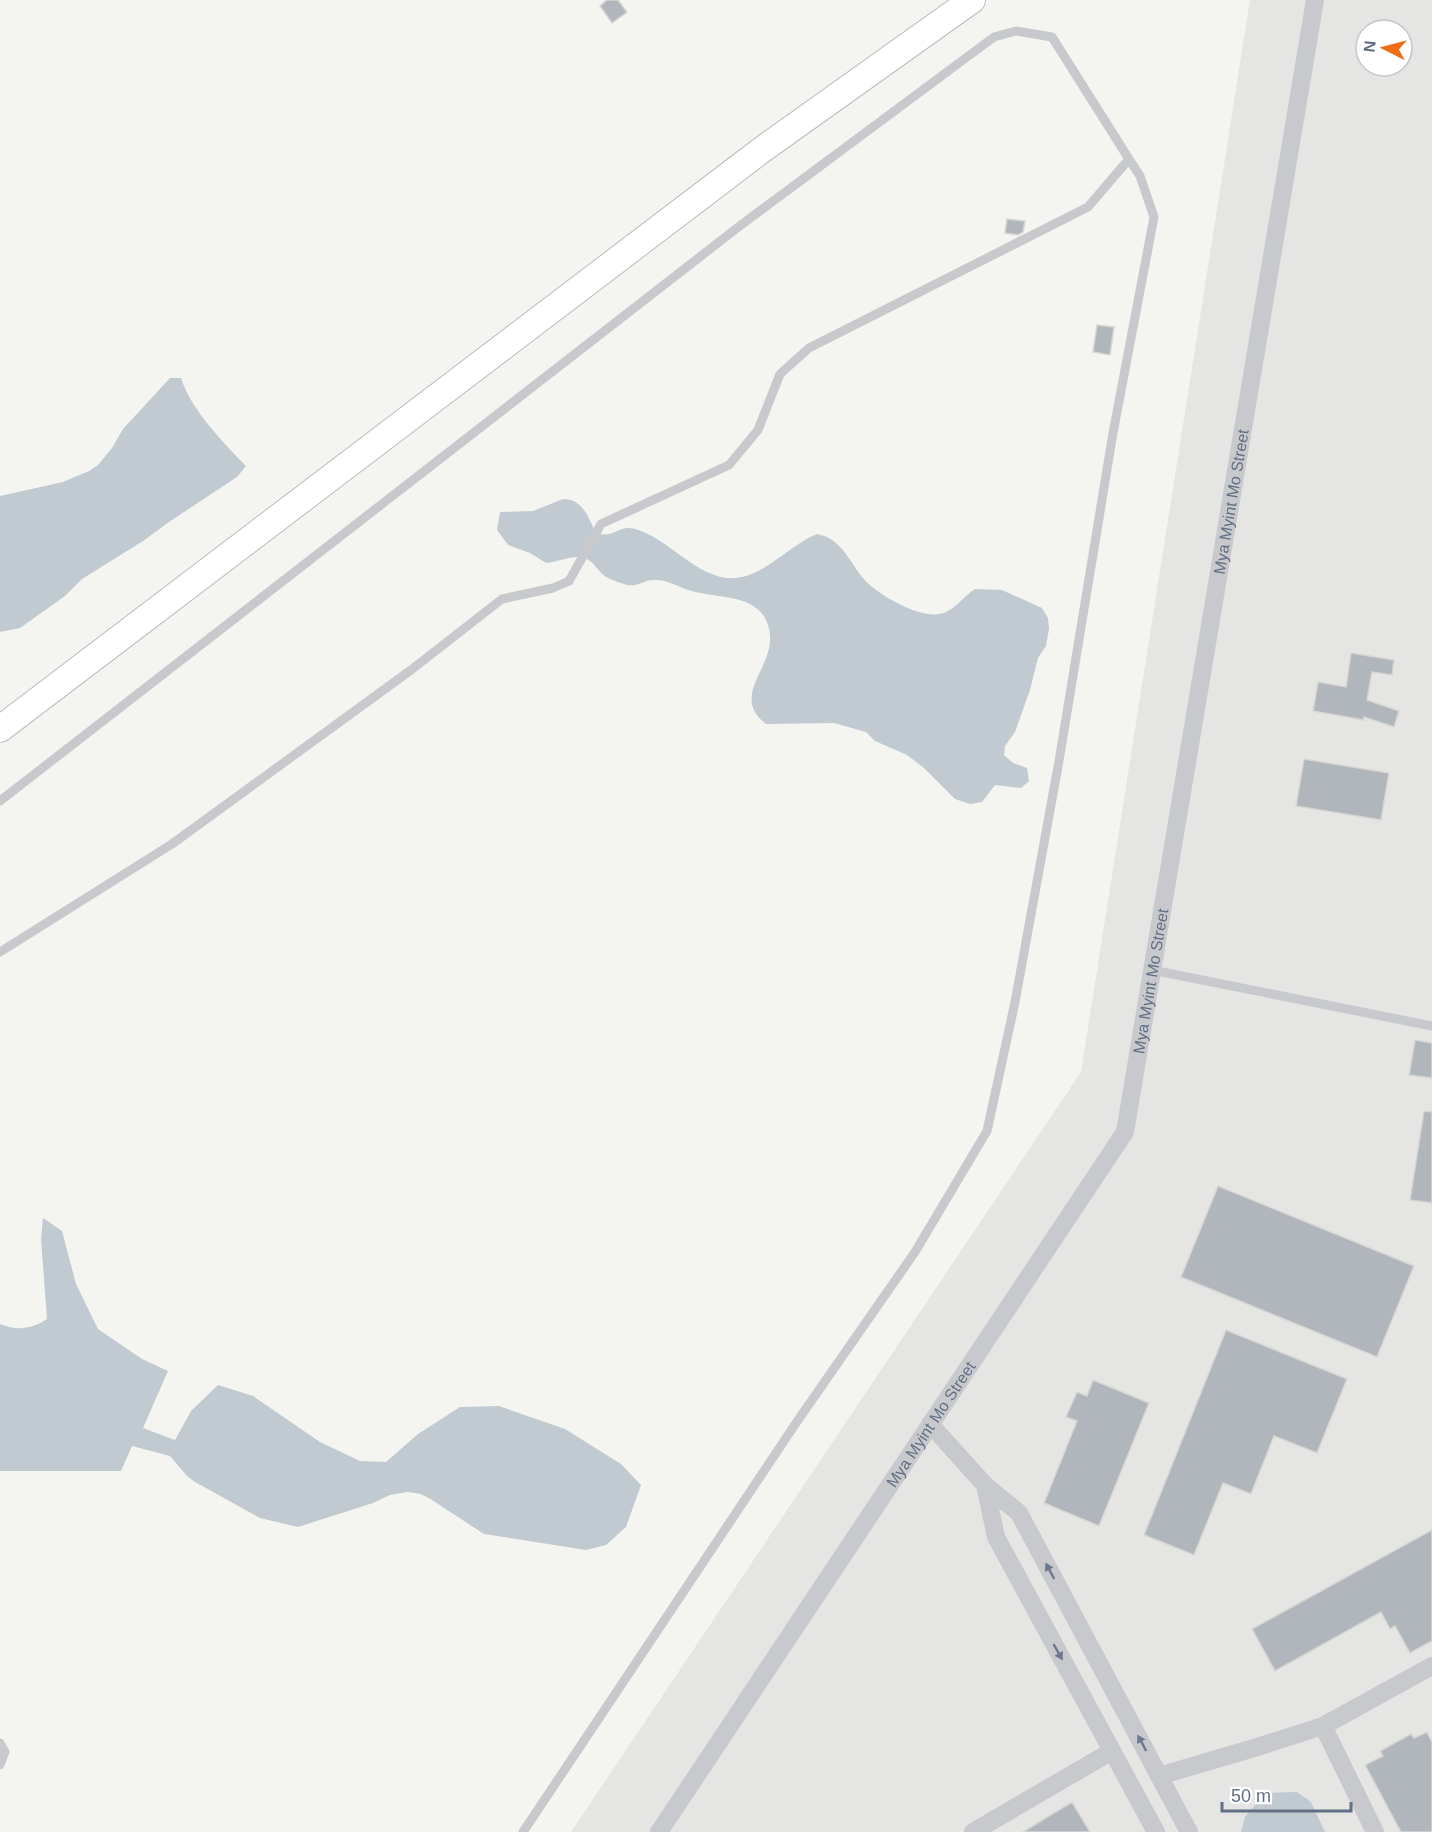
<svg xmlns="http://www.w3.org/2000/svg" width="1432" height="1832" font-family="Arial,sans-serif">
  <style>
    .built { fill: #e5e5e4; fill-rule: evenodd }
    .water { fill: #c2cad1 }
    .building { fill: #b1b6bd; stroke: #d6d6d3; stroke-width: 1.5 }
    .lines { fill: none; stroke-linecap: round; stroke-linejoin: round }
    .secondary-casing { stroke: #b9bcc1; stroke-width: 28 }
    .service { stroke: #c7c9cd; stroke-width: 9 }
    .minor { stroke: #c7c9cd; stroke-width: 18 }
    .secondary { stroke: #fff; stroke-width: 26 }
    .oneway { fill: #6c788b }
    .labels { text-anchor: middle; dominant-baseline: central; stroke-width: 6; stroke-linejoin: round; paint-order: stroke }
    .street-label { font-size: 16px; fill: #626f84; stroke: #fff }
  </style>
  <rect width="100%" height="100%" fill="#f4f5f0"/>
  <!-- built -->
  <path class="built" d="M 1250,0 L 1432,0 L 1432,1832 L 571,1832 L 1081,1072 ZM 1366,30 L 1402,30 L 1402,66 L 1366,66 Z"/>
  <!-- water -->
  <path class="water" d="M 170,378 L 181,378 C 191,410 223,442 246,466 L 237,477 L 169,522 L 143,541 L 82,579 L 65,596 L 20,628 L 0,632 L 0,496 L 63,482 L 89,471 L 98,465 L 112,448 L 123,429 Z
    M 563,499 C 583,499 588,517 596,533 C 615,539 618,524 635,529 C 673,539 703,589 746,576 C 772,568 792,544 817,534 C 841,538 849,561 863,578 C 876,594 925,623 946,612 C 957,607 964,596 975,589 L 1002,590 L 1042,608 L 1048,618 L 1049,629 L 1046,646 L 1038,658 L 1030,690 L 1015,732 L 1005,746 L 1004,755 L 1013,763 L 1027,768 L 1029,781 L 1021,788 L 995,785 L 982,802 L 970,804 L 955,799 L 924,768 L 907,755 L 875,741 L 866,732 L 834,723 L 766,724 C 725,692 786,663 766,620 C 754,594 715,598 692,591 C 680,588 667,579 653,580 C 644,580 638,587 627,585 C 621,583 611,580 606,577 C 595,569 593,557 577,557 C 568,557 556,562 546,563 L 530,553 L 508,545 L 497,530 L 500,512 L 533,511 Z
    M 43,1218 L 62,1231 L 76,1284 L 98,1329 L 142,1359 L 168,1371 L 143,1428 L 175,1440 L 191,1411 L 218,1385 L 253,1396 L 320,1442 L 360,1461 L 386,1462 L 418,1434 L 460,1407 L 499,1406 L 565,1429 L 621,1464 L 641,1485 L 626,1527 L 606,1545 L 586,1550 L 484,1534 L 432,1500 L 421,1494 L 407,1492 L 390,1495 L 373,1503 L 298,1527 L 260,1518 L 195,1482 L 187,1476 L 170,1456 L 132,1446 L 121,1471 L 0,1471 L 0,1324 C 16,1331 33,1329 47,1319 L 41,1239 Z
    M 1297,1792 L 1311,1802 L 1325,1832 L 1241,1832 L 1245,1817 L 1265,1793 Z"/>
  <!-- building -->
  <path class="building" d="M 607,0 L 618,0 L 627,12 L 612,23 L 600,6 Z
    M 1007,219 L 1025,221 L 1023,232 L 1018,235 L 1005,233 Z
    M 1097,325 L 1114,327 L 1110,355 L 1093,352 Z
    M 1351,653 L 1394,660 L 1392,675 L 1372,672 L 1367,700 L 1399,711 L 1394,727 L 1364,717 L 1364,720 L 1313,711 L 1318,682 L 1346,687 Z
    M 1304,759 L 1389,773 L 1381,820 L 1296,806 Z
    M 1415,1040 L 1432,1043 L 1432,1078 L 1409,1075 Z
    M 1424,1111 L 1432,1112 L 1432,1203 L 1410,1200 Z
    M 1218,1186 L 1414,1266 L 1377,1357 L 1181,1277 Z
    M 1226,1330 L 1347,1379 L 1317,1453 L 1274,1436 L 1251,1494 L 1223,1483 L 1194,1555 L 1144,1535 Z
    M 1093,1380 L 1149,1403 L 1099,1526 L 1044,1503 L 1077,1421 L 1066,1417 L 1077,1392 L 1087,1396 Z
    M 1432,1530 L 1432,1641 L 1410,1653 L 1395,1626 L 1390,1629 L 1381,1612 L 1275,1671 L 1252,1629 Z
    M 1427,1732 L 1432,1742 L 1432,1832 L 1401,1832 L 1365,1765 L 1383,1756 L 1380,1751 L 1411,1734 L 1414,1738 Z
    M 1072,1802 L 1090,1832 L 1023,1832 Z"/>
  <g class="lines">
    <!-- secondary casing -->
    <g class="secondary-casing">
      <path id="secondary" d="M 0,729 L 763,149 L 972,0"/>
    </g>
    <!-- service -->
    <path class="service" d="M 0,801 L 737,228 L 994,37 L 1016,31 L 1052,37 L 1129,159 L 1088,207 L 809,348 L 780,374 L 758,430 L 729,465 L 601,524 L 569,581 L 553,588 L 502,599 L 411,670 L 172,844 L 0,952
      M 1152,970 L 1432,1026
      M 0,1743 L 5,1752 L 0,1765
      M 523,1832 L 796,1423 L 915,1252 L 987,1131 L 1015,1002 L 1059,761 L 1113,433 L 1154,217 L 1140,176 L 1129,159"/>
    <!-- minor -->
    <g class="minor">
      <path d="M 930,1424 L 985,1485 L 1019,1513 L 1189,1832"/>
      <path d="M 985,1485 L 996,1537 L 1156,1832"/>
      <path d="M 1323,1726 L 1375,1832"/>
      <path d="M 1159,1776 L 1254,1748 L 1323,1726 L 1432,1666"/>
      <path id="s1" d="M 659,1832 L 1125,1132 L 1315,0"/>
      <path d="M 973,1832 L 1112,1751"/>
    </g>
    <!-- secondary -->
    <use href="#secondary" class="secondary"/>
  </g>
  <!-- one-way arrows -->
  <defs><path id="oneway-solid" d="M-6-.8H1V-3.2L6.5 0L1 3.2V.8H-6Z" transform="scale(1.5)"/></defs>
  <g class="oneway">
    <use href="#oneway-solid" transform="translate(1050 1571) rotate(-118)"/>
    <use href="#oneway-solid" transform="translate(1058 1652) rotate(61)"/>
    <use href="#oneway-solid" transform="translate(1142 1743) rotate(-118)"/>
  </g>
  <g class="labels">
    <!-- street labels -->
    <g class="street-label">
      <text stroke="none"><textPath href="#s1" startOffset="1480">Mya Myint Mo Street</textPath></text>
      <text stroke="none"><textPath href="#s1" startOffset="994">Mya Myint Mo Street</textPath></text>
      <text stroke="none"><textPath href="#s1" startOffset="490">Mya Myint Mo Street</textPath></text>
    </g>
  </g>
  <!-- north arrow -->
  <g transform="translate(1384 48) rotate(276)"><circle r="28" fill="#ffffff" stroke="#c0c5ce" stroke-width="1.5"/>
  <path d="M0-4.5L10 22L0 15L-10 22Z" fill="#ef6d17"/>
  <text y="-9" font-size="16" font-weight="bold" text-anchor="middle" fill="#626f84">N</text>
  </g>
  <!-- scale -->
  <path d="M1222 1802v9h129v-9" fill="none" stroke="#626f84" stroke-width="3"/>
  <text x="1231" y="1802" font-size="18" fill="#626f84" stroke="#ffffff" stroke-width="4.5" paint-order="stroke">50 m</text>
</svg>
